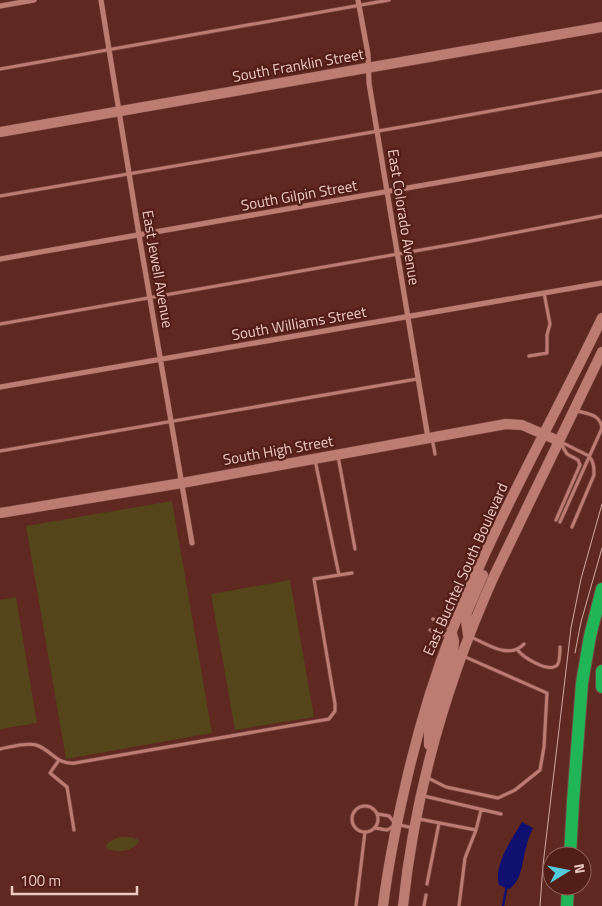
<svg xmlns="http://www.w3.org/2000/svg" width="602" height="906" font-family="'Titillium Web',sans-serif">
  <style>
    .green { fill: #54451b }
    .water { fill: #101070 }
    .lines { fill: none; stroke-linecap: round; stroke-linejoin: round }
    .stream { stroke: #101070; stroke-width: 2.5 }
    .lane-casing { stroke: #754540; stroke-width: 4.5 }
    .street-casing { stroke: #754540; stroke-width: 6 }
    .secondary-casing { stroke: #754540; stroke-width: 11 }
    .highway-casing { stroke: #754540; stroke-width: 14 }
    .lane { stroke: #bc7c71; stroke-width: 3 }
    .street { stroke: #bc7c71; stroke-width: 5 }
    .secondary { stroke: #bc7c71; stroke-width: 10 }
    .highway { stroke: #20b557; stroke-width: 12 }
    .tram { stroke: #cfa8a2; stroke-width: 1 }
    .labels { text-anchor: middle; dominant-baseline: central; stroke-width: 4.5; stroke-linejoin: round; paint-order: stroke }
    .street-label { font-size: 15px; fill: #ecc9c3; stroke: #531e17 }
  </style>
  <rect width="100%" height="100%" fill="#5f2821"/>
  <!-- green -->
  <path class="green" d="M 172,501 L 212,733 L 66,759 L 26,526 Z
    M 290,580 L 314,717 L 235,730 L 211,594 Z
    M 16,597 L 37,723 L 0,729 L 0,600 Z
    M 120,837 L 131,837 L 139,840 L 139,842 C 131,852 118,853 107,849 L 106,846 C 109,841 114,839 120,837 Z"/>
  <!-- water -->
  <path class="water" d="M 522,822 L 533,828 C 530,835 527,841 526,848 C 522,862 522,881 509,889 L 499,885 C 493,865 512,839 522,822 Z"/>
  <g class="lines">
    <!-- stream -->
    <path class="stream" d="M 503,906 L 507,885"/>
    <!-- lane casing -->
    <g class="lane-casing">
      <path id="lane" d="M 0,69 L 389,0
        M 0,196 L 419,124 L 602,91
        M 0,324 L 466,242 L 602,216
        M 529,356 L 547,353 L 547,335 L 550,324 L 544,293
        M 432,438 L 435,454
        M 561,442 L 589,456 C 594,462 594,468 594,475 L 572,527
        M 0,451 L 417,379
        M 338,456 L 355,549
        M 315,460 L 339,575
        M 556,520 L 580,465 L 578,460 L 567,454 L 560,442
        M 560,522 L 602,428 C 600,414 588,414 577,411
        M 430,630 L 443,635 L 451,632 C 446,625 441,622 433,619
        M 471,637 C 487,644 509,660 524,644
        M 517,649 C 522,657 547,672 556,666 C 560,664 560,652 560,647
        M 0,749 C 10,747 27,742 36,745 C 52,750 56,765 75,763 L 329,719 L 335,711 L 335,704 L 314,579 L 352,573
        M 59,760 L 50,773 L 67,787 L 74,830
        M 428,778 L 446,787 L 498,798 L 515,790 L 540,770 L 544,747 L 547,693 L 463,656
        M 424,796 L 501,814
        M352 819a13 13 0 1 1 26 0a13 13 0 1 1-26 0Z
        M 378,814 L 389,816 L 394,822
        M 419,819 L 476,830 L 465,858 L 459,906
        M 400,825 L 413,828
        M 375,828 L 387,830 L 394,826
        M 476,830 L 481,810
        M 427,884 L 439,823
        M 356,906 L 365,832
        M 424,906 L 426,895"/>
    </g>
    <!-- street casing -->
    <g class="street-casing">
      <path id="street" d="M 101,0 L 139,235 L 192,543
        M 358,0 L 368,54 L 369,83 L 428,438
        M 0,6 L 34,0
        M 0,259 L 602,154
        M 0,387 L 602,283"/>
    </g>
    <!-- secondary casing -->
    <g class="secondary-casing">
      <path id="secondary" d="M 0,132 L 602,27
        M 0,513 L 182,483 L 506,424 L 522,425 L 559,441
        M 468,635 L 466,621 L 467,612 L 483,575
        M 429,745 L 429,727 L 453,655 L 454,641 L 452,634
        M 383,906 C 388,866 396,826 405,787 C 417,734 432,682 452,631 C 494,523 552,422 602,318
        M 403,906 C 415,791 447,681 494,576 L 602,352"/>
    </g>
    <!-- highway casing -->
    <g class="highway-casing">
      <path id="highway" d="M 602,671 L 602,687
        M 570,856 L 573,802 L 582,683 L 590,636 L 602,589
        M 567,906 L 568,886"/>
    </g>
    <!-- lane -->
    <use href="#lane" class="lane"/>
    <!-- street -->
    <use href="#street" class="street"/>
    <!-- secondary -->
    <use href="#secondary" class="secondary"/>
    <!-- highway -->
    <use href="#highway" class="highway"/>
    <!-- tram -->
    <path class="tram" d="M 575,653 L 581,622 L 602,548
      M 540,906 L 543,865 L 571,628 L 581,579 L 602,504"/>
  </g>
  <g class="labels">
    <!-- street labels -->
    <g class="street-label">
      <text transform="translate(298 65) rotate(-10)">South Franklin Street</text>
      <text transform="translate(299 195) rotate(-10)">South Gilpin Street</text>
      <text transform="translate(404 217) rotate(81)">East Colorado Avenue</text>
      <text transform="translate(158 269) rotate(80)">East Jewell Avenue</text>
      <text transform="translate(299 323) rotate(-10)">South Williams Street</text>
      <text transform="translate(278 450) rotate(-10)">South High Street</text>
      <text transform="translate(465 569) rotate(-66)">East Buchtel South Boulevard</text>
    </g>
  </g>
  <!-- north arrow -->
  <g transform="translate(567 871) rotate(80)"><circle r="24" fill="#531e17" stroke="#90625c"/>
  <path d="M0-4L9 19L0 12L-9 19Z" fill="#54cadd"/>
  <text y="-8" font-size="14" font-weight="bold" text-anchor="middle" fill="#ecc9c3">N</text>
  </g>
  <!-- scale -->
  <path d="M12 886v8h125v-8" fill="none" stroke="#ecc9c3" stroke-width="2.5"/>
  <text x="20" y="886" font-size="15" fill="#ecc9c3" stroke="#531e17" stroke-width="4" paint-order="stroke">100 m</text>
</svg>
